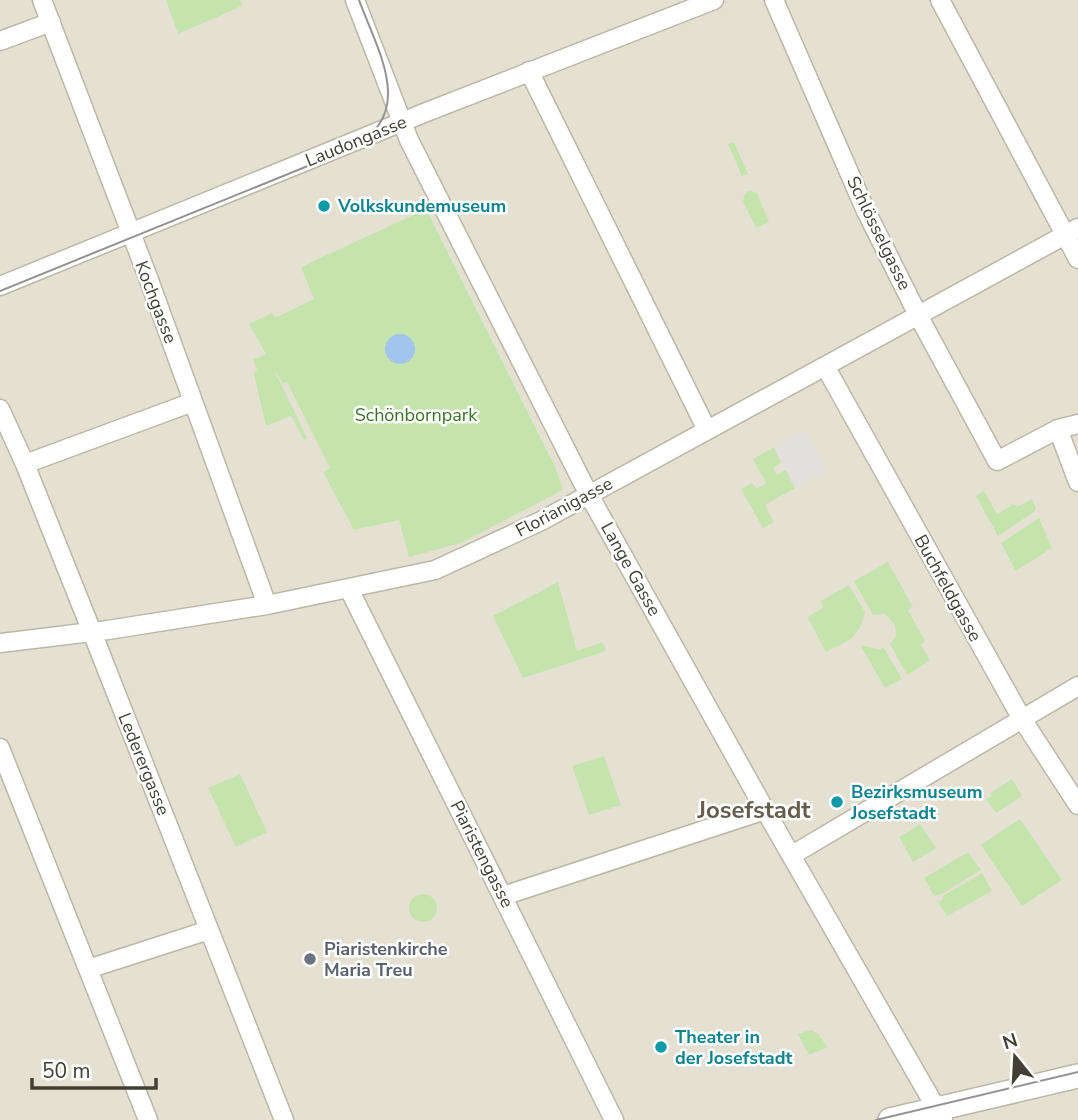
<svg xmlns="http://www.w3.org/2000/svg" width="1078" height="1120" font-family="'Nunito Sans',sans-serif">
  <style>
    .residential { fill: #e5e1d2 }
    .green { fill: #c5e4ad }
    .parking { fill: #e2e0dc }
    .water { fill: #a1c5ec }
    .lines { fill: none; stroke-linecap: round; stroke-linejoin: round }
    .minor-casing { stroke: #bcb7a7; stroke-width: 21 }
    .tertiary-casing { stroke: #bcb7a7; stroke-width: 26 }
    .minor { stroke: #fff; stroke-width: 18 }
    .tertiary { stroke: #fff; stroke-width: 23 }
    .tram { stroke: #939393; stroke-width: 2 }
    .culture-dot { fill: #0f9aa8; stroke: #fff; stroke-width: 2.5 }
    .worship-dot { fill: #6b7280; stroke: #fff; stroke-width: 2.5 }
    .labels { text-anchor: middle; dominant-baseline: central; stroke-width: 5; stroke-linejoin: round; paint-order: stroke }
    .street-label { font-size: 18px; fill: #433f34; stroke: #fff }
    .culture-label { font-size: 18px; font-weight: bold; fill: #0d838f; stroke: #fff; text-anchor: start }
    .park-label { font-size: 18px; fill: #3d712a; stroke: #fff }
    .worship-label { font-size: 18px; font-weight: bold; fill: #5b616d; stroke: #fff; text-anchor: start }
    .district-label { font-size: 24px; font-weight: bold; fill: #655e4c; stroke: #fff }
  </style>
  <rect width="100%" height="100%" fill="#f1eee4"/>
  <!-- residential -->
  <path class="residential" d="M 0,0 L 1078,0 L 1078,1120 L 0,1120 Z"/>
  <!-- green -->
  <path class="green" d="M 166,0 L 240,0 L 242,6 L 178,34 Z
    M 734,142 L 748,174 L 742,176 L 728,144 Z
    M 749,191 L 757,193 L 769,222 L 756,228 L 743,201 L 745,193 Z
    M 426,209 L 556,469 L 563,490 L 461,543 L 409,557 L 399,520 L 354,530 L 323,472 L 330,468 L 287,382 L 283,384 L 274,369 L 307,438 L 304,440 L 291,416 L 266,426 L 254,374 L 257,369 L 253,360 L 266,354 L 249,324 L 272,313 L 275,318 L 314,299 L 301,267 Z
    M 774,447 L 781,462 L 773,468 L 777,475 L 786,470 L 795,488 L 765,505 L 774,522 L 763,528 L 741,489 L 752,483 L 756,489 L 766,483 L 753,459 Z
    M 984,491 L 997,514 L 1014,504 L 1017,507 L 1032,499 L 1036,508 L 1034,512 L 998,536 L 976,496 Z
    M 1039,518 L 1052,548 L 1016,571 L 1001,543 Z
    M 888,562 L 913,607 L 908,610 L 925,641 L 921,645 L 930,661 L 907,675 L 890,644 L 896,636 L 895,625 L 885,614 L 873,615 L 854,581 Z
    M 558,582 L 577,651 L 603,642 L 606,651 L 523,678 L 493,616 Z
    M 849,585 L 865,612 C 859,639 849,640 826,652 L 807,617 L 823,608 L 821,601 Z
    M 860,645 L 878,649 L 884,648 L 902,679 L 885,688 Z
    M 604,756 L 621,805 L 589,815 L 572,766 Z
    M 240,774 L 267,832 L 236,847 L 208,788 Z
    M 1012,779 L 1022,796 L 996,813 L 986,799 L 992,796 L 991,793 Z
    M 1020,819 L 1062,880 L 1022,906 L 981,845 Z
    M 920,824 L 936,848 L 913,862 L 899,837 Z
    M 968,852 L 981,870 L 942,894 L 934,896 L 924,878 Z
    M 982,873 L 992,891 L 947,916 L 938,902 L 942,900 L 943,896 Z
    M409 908a14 14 0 1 1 28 0a14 14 0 1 1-28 0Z
    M 811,1030 L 818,1034 L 828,1047 L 809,1055 L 798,1034 Z"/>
  <!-- parking -->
  <path class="parking" d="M 805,430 L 827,471 L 795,488 L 774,447 Z"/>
  <!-- water -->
  <path class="water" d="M385 349a15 15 0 1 1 30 0a15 15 0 1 1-30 0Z"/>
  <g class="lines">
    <!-- minor casing -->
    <g class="minor-casing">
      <path id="minor" d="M 42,0 L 149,280 L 267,605
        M 355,0 L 409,140 L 589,495 L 765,810 L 943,1120
        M 774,0 L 865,209 L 919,317 L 997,461 L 1058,429 L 1078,424
        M 940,0 L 1078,259
        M 0,41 L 51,22
        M 529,71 L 707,430
        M 0,286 L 424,113 L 714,0
        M 825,366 L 1022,719 L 1078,805
        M 0,409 L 25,464 L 92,632 L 284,1120
        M 1058,429 L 1078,482
        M 25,464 L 193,402
        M 349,589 L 614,1120
        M 0,643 L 108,630 L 267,605 L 435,570 L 541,521 L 1078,228
        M 0,748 L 148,1120
        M 792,855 L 1078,686
        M 503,896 L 765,810
        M 88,969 L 209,930"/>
    </g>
    <!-- tertiary casing -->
    <g class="tertiary-casing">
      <path id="tertiary" d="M 890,1120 L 1078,1076"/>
    </g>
    <!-- minor -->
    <use href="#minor" class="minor"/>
    <!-- tertiary -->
    <use href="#tertiary" class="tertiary"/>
    <!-- tram -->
    <path class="tram" d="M 0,291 L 352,148 C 417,113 378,52 359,0
      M 876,1120 L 1078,1072"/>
  </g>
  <!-- markers -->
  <g class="culture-dot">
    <circle cx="324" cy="206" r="7"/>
    <circle cx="837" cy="802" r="7"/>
    <circle cx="661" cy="1047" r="7"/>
  </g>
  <circle class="worship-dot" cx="310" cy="959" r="7"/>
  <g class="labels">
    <!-- street labels -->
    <g class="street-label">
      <text transform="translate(356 141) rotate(-22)">Laudongasse</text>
      <text transform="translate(879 233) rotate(64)">Schlösselgasse</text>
      <text transform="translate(156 302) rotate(69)">Kochgasse</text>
      <text transform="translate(564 507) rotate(-28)">Florianigasse</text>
      <text transform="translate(631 569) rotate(61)">Lange Gasse</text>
      <text transform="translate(948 588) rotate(61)">Buchfeldgasse</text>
      <text transform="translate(144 764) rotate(68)">Lederergasse</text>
      <text transform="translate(482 854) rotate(63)">Piaristengasse</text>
    </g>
    <!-- culture labels -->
    <g class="culture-label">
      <text x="338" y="206">Volkskundemuseum</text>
      <text x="851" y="792">Bezirksmuseum<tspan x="851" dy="21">Josefstadt</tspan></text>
      <text x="675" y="1037">Theater in<tspan x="675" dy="21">der Josefstadt</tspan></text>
    </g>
    <!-- park labels -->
    <g class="park-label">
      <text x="416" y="415">Schönbornpark</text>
    </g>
    <!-- worship labels -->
    <g class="worship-label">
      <text x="324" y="949">Piaristenkirche<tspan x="324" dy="21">Maria Treu</tspan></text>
    </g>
    <!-- district labels -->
    <g class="district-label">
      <text x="754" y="810">Josefstadt</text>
    </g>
  </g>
  <!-- north arrow -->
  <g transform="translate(1015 1057) rotate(342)" stroke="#ffffff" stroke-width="5" paint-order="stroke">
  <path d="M0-5L12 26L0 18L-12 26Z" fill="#433f34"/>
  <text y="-10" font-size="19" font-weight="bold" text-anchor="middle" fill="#433f34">N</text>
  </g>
  <!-- scale -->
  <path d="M32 1078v10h124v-10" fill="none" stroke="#433f34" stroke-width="3.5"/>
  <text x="42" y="1078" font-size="21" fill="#433f34" stroke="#ffffff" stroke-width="5" paint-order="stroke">50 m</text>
</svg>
